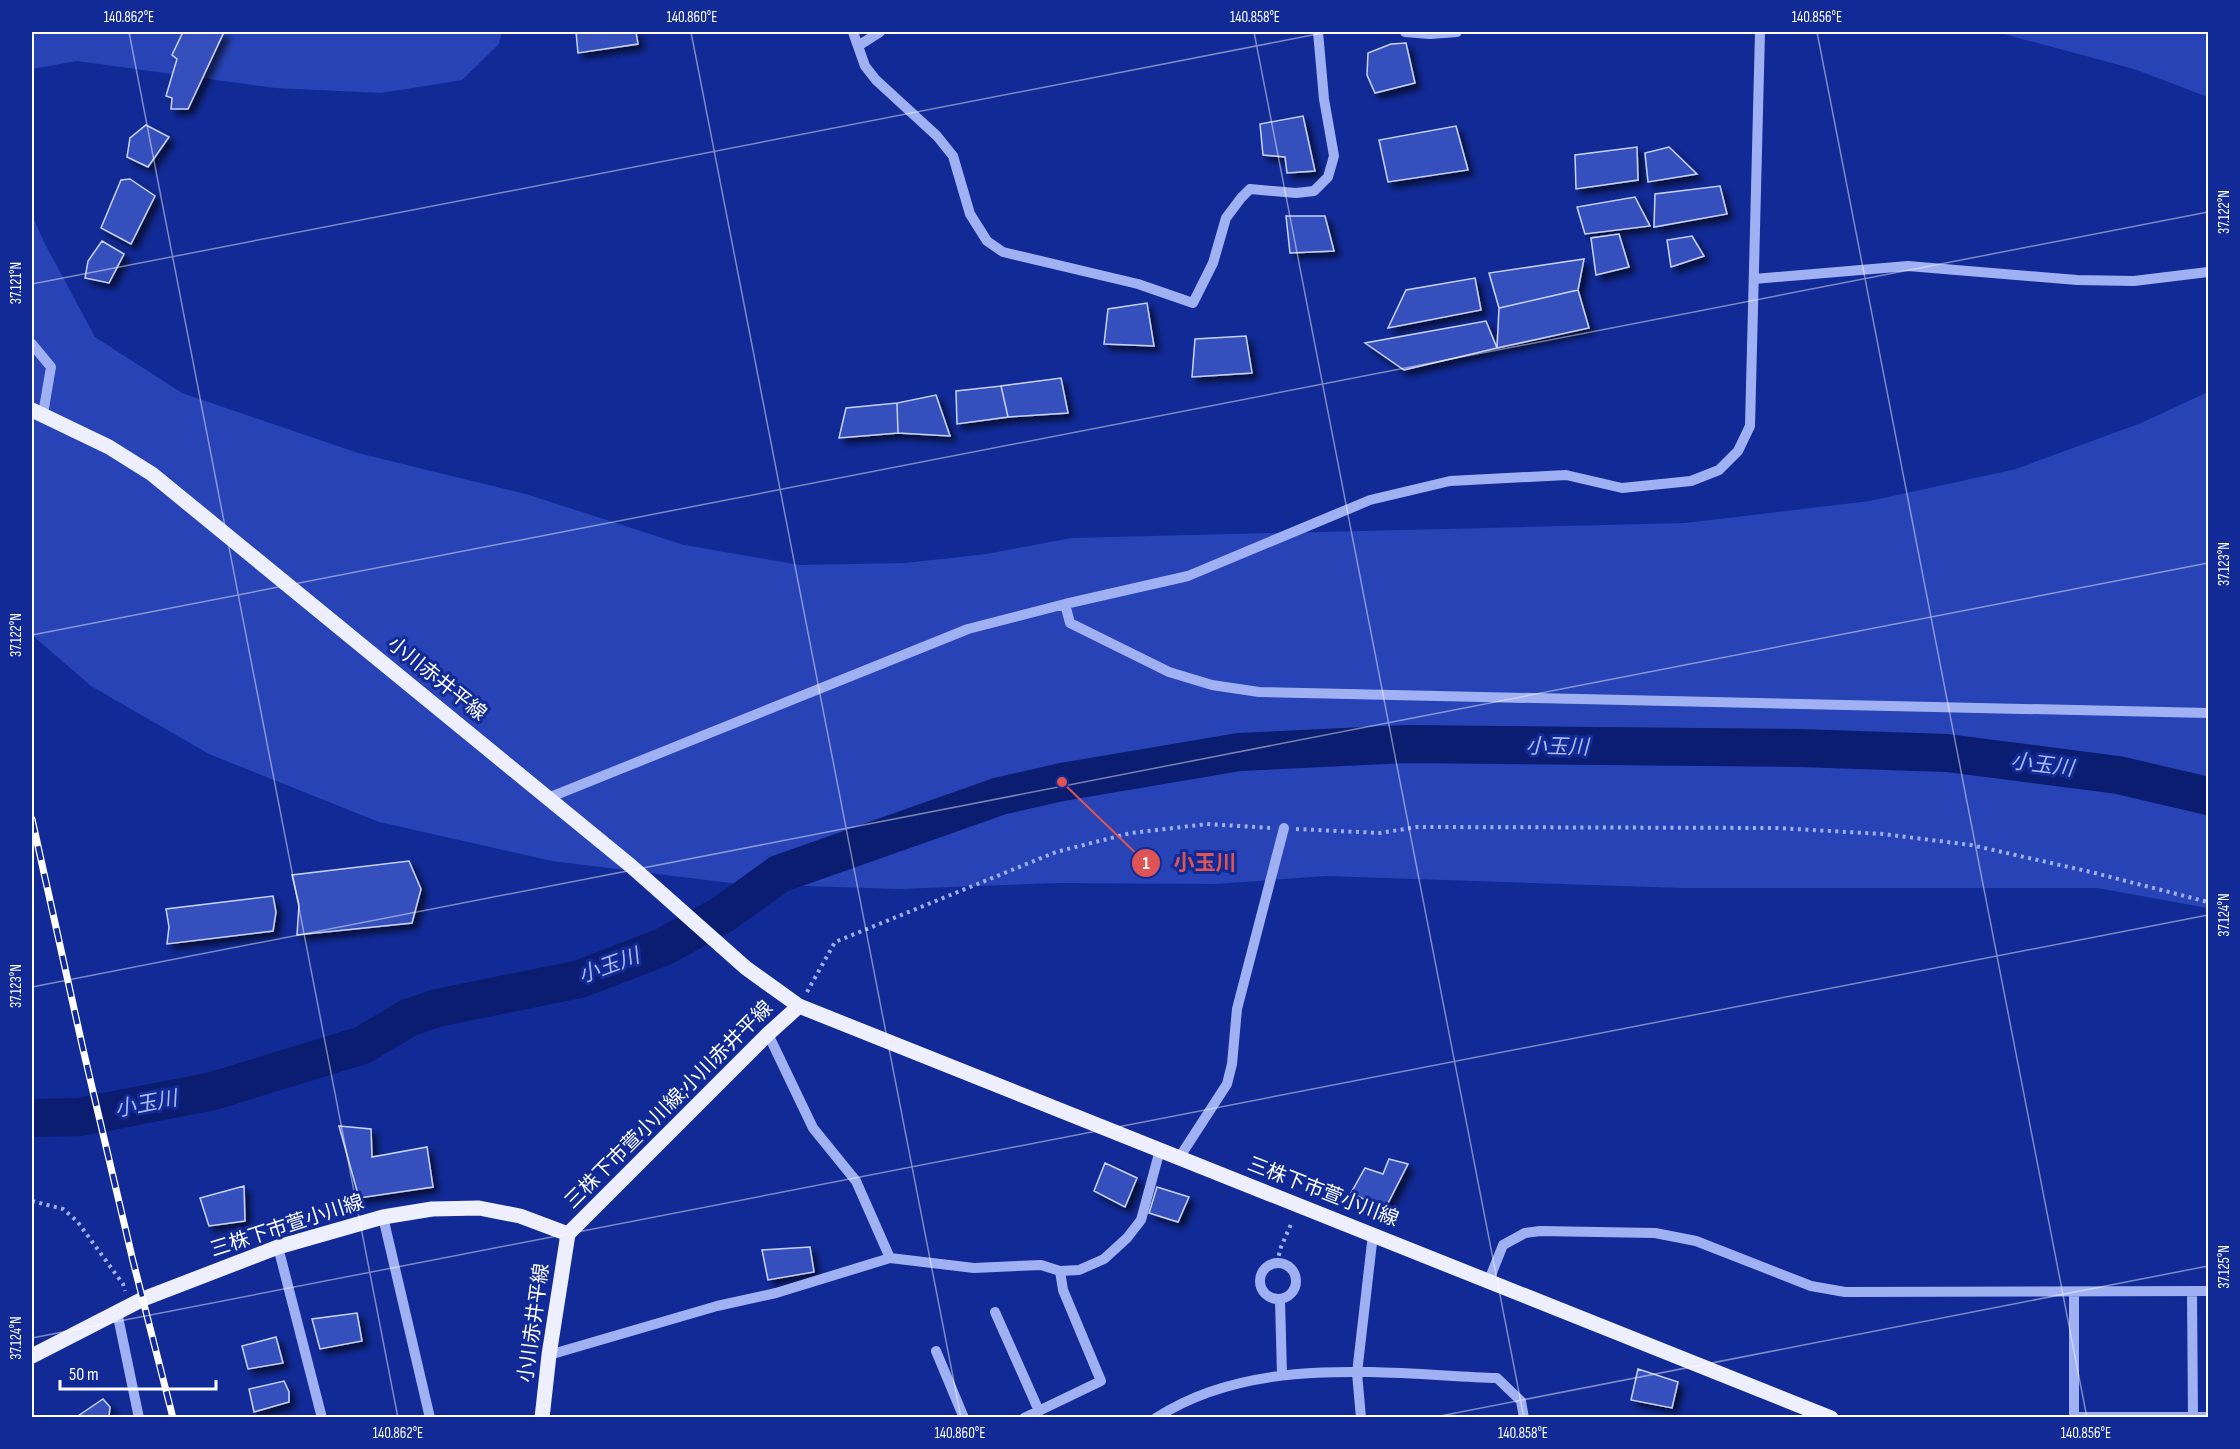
<svg xmlns="http://www.w3.org/2000/svg" width="2240" height="1449" font-family="'Sofia Sans Condensed','Noto Sans JP',sans-serif">
  <style>
    .green { fill: #2743b6 }
    .lines { fill: none; stroke-linecap: round; stroke-linejoin: round }
    .river { stroke: #0a1d71; stroke-width: 38 }
    .building { fill: #3550bc; stroke: #c8d3fd; stroke-width: 1.5; filter: url(#shadow) }
    .path { stroke: #a0b1f3; stroke-width: 4; stroke-dasharray: 3 4.5; stroke-linecap: butt }
    .minor { stroke: #a0b1f3; stroke-width: 10 }
    .major { stroke: #edefff; stroke-width: 15 }
    .rail-casing { stroke: #fff; stroke-width: 7 }
    .rail { stroke: #112a96; stroke-width: 4.5; stroke-dasharray: 14; stroke-linecap: butt }
    .ticks { fill: none; stroke: #fff; stroke-width: 1.5; stroke-opacity: 0.45 }
    .labels { text-anchor: middle; dominant-baseline: central; stroke-width: 6; stroke-linejoin: round; paint-order: stroke }
    .street-label { font-size: 20px; fill: #fff; stroke: #112a96 }
    .water-label { font-size: 21px; font-style: italic; fill: #adbdfa; stroke: #112a96 }
    .leader { fill: none; stroke: #de5353; stroke-width: 2 }
    .callout-dot { fill: #de5353; stroke: #112a96; stroke-width: 2 }
    .mark-label { font-size: 18px; text-anchor: middle; font-weight: bold; fill: #fff }
    .callout-label { font-size: 21px; text-anchor: middle; font-weight: bold; fill: #de5353; stroke: #112a96; stroke-width: 6; stroke-linejoin: round; paint-order: stroke }
    .neatline { fill: none; stroke: #fff; stroke-width: 2 }
    .ticks-label { font-size: 15px; text-anchor: middle; fill: #fff }
  </style>
  <defs>
    <filter id="shadow"><feDropShadow dx="5.5" dy="5.5" stdDeviation="3" flood-color="#0009"/></filter>
  </defs>
  <rect width="100%" height="100%" fill="#112a96"/>
  <!-- green -->
  <path class="green" d="M 32,32 L 502,32 L 499,44 L 462,80 L 381,93 L 275,88 L 77,61 L 32,69 Z
    M 1893,32 L 2208,32 L 2208,97 L 2134,69 L 2000,33 Z
    M 32,215 L 44,242 L 95,337 L 182,393 L 358,453 L 529,495 L 684,545 L 800,565 L 905,563 L 987,554 L 1071,538 L 1685,523 L 1870,501 L 2016,469 L 2141,423 L 2208,392 L 2208,908 L 2097,888 L 1681,888 L 1326,876 L 1216,884 L 1058,883 L 900,889 L 739,884 L 552,861 L 379,822 L 209,754 L 91,686 L 32,635 Z"/>
  <g class="lines">
    <!-- river -->
    <path class="river" d="M 32,1118 L 80,1117 L 213,1091 L 363,1045 L 408,1018 L 437,1008 L 580,979 L 663,947 L 722,915 L 779,874 L 1000,796 L 1062,782 L 1239,752 L 1407,744 L 1800,748 L 1947,753 L 2118,775 L 2208,796"/>
  </g>
  <!-- building -->
  <path class="building" d="M 183,32 L 224,32 L 188,109 L 171,109 L 172,98 L 166,96 L 177,59 L 172,55 Z
    M 576,32 L 636,32 L 638,44 L 578,53 Z
    M 1406,43 L 1415,83 L 1375,93 L 1367,75 L 1368,53 L 1391,44 Z
    M 1303,116 L 1315,171 L 1287,173 L 1285,157 L 1263,155 L 1260,124 Z
    M 146,125 L 169,137 L 148,167 L 127,157 L 130,138 Z
    M 1456,126 L 1468,170 L 1388,182 L 1379,140 Z
    M 1637,147 L 1638,180 L 1576,189 L 1575,155 Z
    M 1669,147 L 1697,174 L 1648,182 L 1645,153 Z
    M 130,179 L 155,196 L 131,244 L 101,228 L 121,180 Z
    M 1720,186 L 1727,214 L 1654,227 L 1655,194 Z
    M 1635,197 L 1650,226 L 1585,234 L 1577,207 Z
    M 1286,216 L 1325,216 L 1334,251 L 1290,253 Z
    M 1619,234 L 1629,267 L 1596,275 L 1591,238 Z
    M 1692,236 L 1704,256 L 1671,267 L 1667,240 Z
    M 102,241 L 124,254 L 109,283 L 85,278 L 88,261 Z
    M 1584,259 L 1578,290 L 1499,308 L 1489,273 Z
    M 1475,278 L 1481,310 L 1388,328 L 1406,290 Z
    M 1578,290 L 1589,328 L 1497,348 L 1499,308 Z
    M 1147,303 L 1154,346 L 1104,344 L 1108,309 Z
    M 1486,321 L 1497,348 L 1404,370 L 1365,343 Z
    M 1246,336 L 1252,373 L 1192,377 L 1195,339 Z
    M 1061,378 L 1068,413 L 1008,417 L 1001,386 Z
    M 1001,386 L 1008,417 L 957,424 L 956,391 Z
    M 936,395 L 950,436 L 898,433 L 897,403 Z
    M 897,403 L 898,433 L 839,438 L 846,408 Z
    M 409,861 L 421,889 L 412,923 L 297,935 L 299,905 L 292,875 Z
    M 273,896 L 276,912 L 273,931 L 167,944 L 169,927 L 166,909 Z
    M 339,1126 L 371,1129 L 372,1157 L 427,1147 L 433,1187 L 359,1198 Z
    M 1389,1159 L 1408,1164 L 1385,1209 L 1351,1193 L 1365,1168 L 1383,1174 Z
    M 1105,1163 L 1137,1178 L 1125,1207 L 1094,1191 Z
    M 244,1186 L 245,1221 L 209,1226 L 200,1198 Z
    M 1157,1187 L 1189,1197 L 1178,1222 L 1149,1213 Z
    M 810,1247 L 814,1272 L 768,1280 L 762,1250 Z
    M 357,1313 L 362,1341 L 320,1349 L 312,1319 Z
    M 276,1337 L 283,1363 L 248,1369 L 242,1346 Z
    M 1638,1369 L 1678,1382 L 1672,1408 L 1631,1400 Z
    M 284,1381 L 289,1392 L 289,1402 L 254,1412 L 249,1389 Z
    M 103,1399 L 110,1407 L 109,1416 L 75,1418 Z"/>
  <g class="lines">
    <!-- path -->
    <path class="path" d="M 1296,829 L 1380,833 L 1417,827 L 1777,828 L 1883,834 L 1971,845 L 2091,872 L 2208,902
      M 807,992 L 835,942 L 1056,852 L 1131,833 L 1207,824 L 1271,828
      M 32,1201 L 63,1209 L 77,1221 L 123,1284 L 125,1291
      M 1277,1263 L 1281,1247 L 1292,1222"/>
    <!-- minor -->
    <path class="minor" d="M 853,32 L 865,66 L 876,80 L 937,136 L 953,156 L 970,214 L 987,241 L 1003,252 L 1138,284 L 1193,303 L 1213,263 L 1226,218 L 1241,198 L 1250,189 L 1296,193 L 1314,191 L 1328,177 L 1334,156 L 1324,99 L 1318,32
      M 1405,32 L 1430,34 L 1457,32
      M 858,46 L 880,32
      M 1754,279 L 1908,266 L 2077,280 L 2134,281 L 2208,272
      M 32,344 L 51,367 L 43,414
      M 1065,604 L 1070,623 L 1169,672 L 1212,685 L 1259,692 L 2208,713
      M 548,798 L 968,629 L 1065,604 L 1188,576 L 1370,500 L 1450,481 L 1566,475 L 1622,488 L 1691,481 L 1719,470 L 1738,451 L 1750,426 L 1760,32
      M 768,1034 L 813,1128 L 856,1181 L 890,1258
      M 1179,1158 L 1227,1084 L 1232,1064 L 1237,1009 L 1284,828
      M 383,1217 L 430,1418
      M 278,1247 L 322,1418
      M1260 1281a18 18 0 1 1 36 0a18 18 0 1 1-36 0Z
      M 1489,1280 L 1503,1245 L 1525,1233 L 1540,1231 L 1655,1233 L 1696,1241 L 1811,1286 L 1845,1292 L 2208,1291
      M 2192,1291 L 2193,1418
      M 2074,1292 L 2074,1417 L 2208,1417
      M 1280,1300 L 1282,1375
      M 117,1312 L 139,1418
      M 995,1312 L 1039,1411
      M 936,1351 L 964,1418
      M 549,1355 L 717,1306 L 776,1293 L 890,1258 L 974,1268 L 1041,1265 L 1060,1271 L 1079,1270 L 1104,1259 L 1127,1238 L 1141,1220 L 1160,1150
      M 1024,1418 L 1101,1381 L 1063,1290 L 1060,1271
      M 1156,1418 C 1254,1354 1386,1374 1497,1378 L 1521,1401 L 1524,1418
      M 1361,1418 L 1357,1373 L 1373,1234"/>
    <!-- major -->
    <path class="major" d="M 32,410 L 109,447 L 152,474 L 631,866 L 746,968 L 799,1006 L 1831,1418
      M 568,1234 L 768,1034 L 799,1006
      M 32,1356 L 143,1299 L 278,1247 L 383,1217 L 432,1209 L 479,1208 L 520,1216 L 568,1234
      M 542,1418 L 549,1355 L 568,1234"/>
    <!-- rail casing -->
    <g class="rail-casing">
      <path id="rail" d="M 32,819 L 83,1049 L 133,1261 L 173,1418"/>
    </g>
    <!-- rail -->
    <use href="#rail" class="rail"/>
  </g>
  <!-- ticks -->
  <path class="ticks" d="M 129,32 L 398,1418M 691,32 L 961,1418M 1254,32 L 1524,1418M 1817,32 L 2087,1418M 32,284 L 1328,32M 32,635 L 2208,212M 32,987 L 2208,563M 32,1338 L 2208,915M 1430,1418 L 2208,1266"/>
  <g class="labels">
    <!-- street labels -->
    <g class="street-label">
      <text transform="translate(437 679) rotate(39)">小川赤井平線</text>
      <text transform="translate(669 1105) rotate(-45)">三株下市萱小川線;小川赤井平線</text>
      <text transform="translate(1323 1192) rotate(21)">三株下市萱小川線</text>
      <text transform="translate(287 1226) rotate(-18)">三株下市萱小川線</text>
      <text transform="translate(534 1323) rotate(-82)">小川赤井平線</text>
    </g>
    <!-- water labels -->
    <g class="water-label">
      <text transform="translate(1557 747) rotate(1)">小玉川</text>
      <text transform="translate(2042 765) rotate(7)">小玉川</text>
      <text transform="translate(609 966) rotate(-20)">小玉川</text>
      <text transform="translate(146 1104) rotate(-11)">小玉川</text>
    </g>
  </g>
  <!-- callouts -->
  <path class="leader" d="M1062 782L1146 863"/>
  <g class="callout-dot">
    <circle cx="1062" cy="782" r="6"/>
    <circle cx="1146" cy="863" r="15"/>
  </g>
  <g class="mark-label">
    <text x="1146" y="869">1</text>
  </g>
  <g class="callout-label">
    <text x="1205" y="870">小玉川</text>
  </g>
  <!-- border -->
  <rect width="2240" height="1449" fill="none" stroke="#112a96" stroke-width="66"/>
  <!-- scale -->
  <path d="M60 1380v9h156v-9" fill="none" stroke="#ffffff" stroke-width="3"/>
  <text x="69" y="1380" font-size="18" fill="#ffffff" stroke="#112a96" stroke-width="4.5" paint-order="stroke">50 m</text>
  <rect x="33" y="33" width="2174" height="1383" class="neatline"/>
  <g class="ticks-label">
    <text x="129" y="22">140.862°E</text>
    <text x="692" y="22">140.860°E</text>
    <text x="1255" y="22">140.858°E</text>
    <text x="1817" y="22">140.856°E</text>
    <text transform="translate(2224 212) rotate(-90)" y="5">37.122°N</text>
    <text transform="translate(16 283) rotate(-90)" y="5">37.121°N</text>
    <text transform="translate(2224 564) rotate(-90)" y="5">37.123°N</text>
    <text transform="translate(16 635) rotate(-90)" y="5">37.122°N</text>
    <text transform="translate(2224 915) rotate(-90)" y="5">37.124°N</text>
    <text transform="translate(16 986) rotate(-90)" y="5">37.123°N</text>
    <text transform="translate(2224 1267) rotate(-90)" y="5">37.125°N</text>
    <text transform="translate(16 1338) rotate(-90)" y="5">37.124°N</text>
    <text x="398" y="1438">140.862°E</text>
    <text x="960" y="1438">140.860°E</text>
    <text x="1523" y="1438">140.858°E</text>
    <text x="2086" y="1438">140.856°E</text>
  </g>
</svg>
